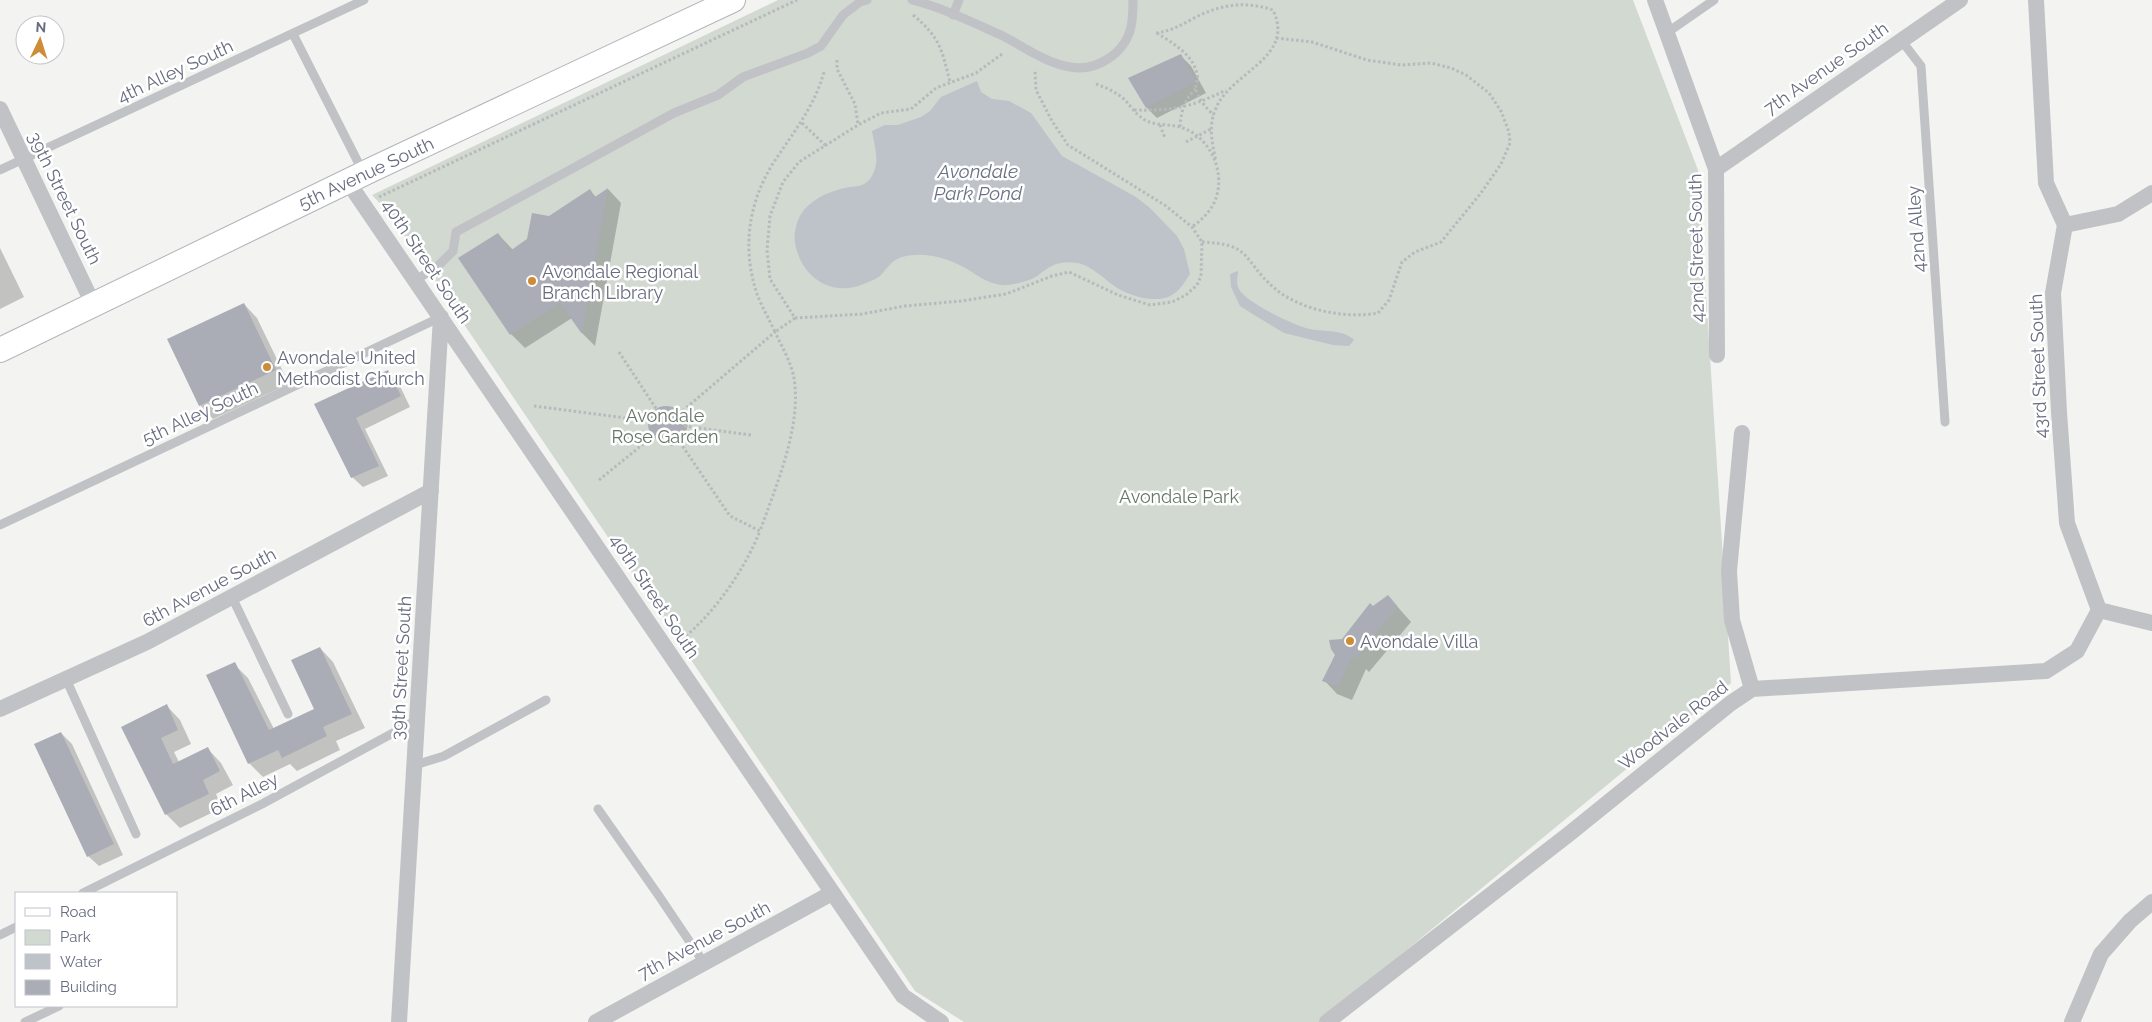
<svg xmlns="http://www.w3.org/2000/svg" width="2152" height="1022" font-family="Raleway,sans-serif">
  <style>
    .green { fill: #d1d9d1 }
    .water { fill: #bec2c9 }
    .shadow { fill: #0003 }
    .building { fill: #aaadb5 }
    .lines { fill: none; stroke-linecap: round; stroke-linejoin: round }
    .secondary-casing { stroke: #b3b5bb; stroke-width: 26 }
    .path { stroke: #b8b9bc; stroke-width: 3; stroke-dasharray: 2.5 2.5; stroke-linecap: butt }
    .lane { stroke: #c1c2c6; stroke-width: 9 }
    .street { stroke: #c1c2c6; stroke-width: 16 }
    .secondary { stroke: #fff; stroke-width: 24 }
    .poi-dot { fill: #cf8c36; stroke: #fff; stroke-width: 2 }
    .labels { text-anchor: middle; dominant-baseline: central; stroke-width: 5; stroke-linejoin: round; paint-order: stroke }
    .street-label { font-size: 18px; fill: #676c7f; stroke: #fff }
    .poi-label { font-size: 18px; fill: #676c7f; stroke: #fff; text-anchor: start }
    .park-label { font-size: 18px; fill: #657767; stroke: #fff }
    .water-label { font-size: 19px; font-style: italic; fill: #687283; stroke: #fff }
  </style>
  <rect width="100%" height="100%" fill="#f3f4f1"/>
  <!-- green -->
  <path class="green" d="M 778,0 L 1633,0 L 1698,170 L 1731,683 L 1319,1022 L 964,1022 L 915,991 L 388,212 L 372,195 Z"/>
  <!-- water -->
  <path class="water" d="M 977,81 L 981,92 L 992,99 L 1009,101 L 1031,113 L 1062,156 L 1136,197 L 1150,208 L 1177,236 L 1184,249 L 1190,274 C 1184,283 1180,291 1170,296 C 1154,304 1126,295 1113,285 C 1102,277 1091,266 1078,263 C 1059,260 1051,265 1037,276 C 1031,281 1009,286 1001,285 C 988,283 978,276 967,269 C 948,258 924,251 902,257 C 891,260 887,269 880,276 C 876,279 871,281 866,283 C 840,295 813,286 800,259 C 795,248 793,238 796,227 C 801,202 828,191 850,187 C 859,186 864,186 870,179 C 881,164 875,148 872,131 L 885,125 L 898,125 L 921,117 L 930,111 L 941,97 Z
    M 1238,271 C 1238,276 1236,282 1238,287 C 1242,301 1295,326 1310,329 C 1325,332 1343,329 1354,340 L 1349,346 L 1333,345 L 1284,333 L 1251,313 L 1240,306 L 1231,287 L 1230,274 Z"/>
  <!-- shadow -->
  <path class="shadow" d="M 1181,56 L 1191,66 L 1206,93 L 1157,118 L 1147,108 Z
    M 608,189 L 621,203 L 595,346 L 583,334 L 572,318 L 525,348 L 511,334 L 498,234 L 513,250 L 528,240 L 549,218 L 590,191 L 596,197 Z
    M 0,248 L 24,297 L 0,309 Z
    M 244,304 L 257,318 L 289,384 L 213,419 L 200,405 Z
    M 388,372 L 398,382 L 410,407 L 365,429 L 388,476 L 363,487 L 352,477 L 316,405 Z
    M 663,407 L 675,408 L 688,423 L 685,438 L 673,446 L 661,444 L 649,429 L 651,415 Z
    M 1388,596 L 1411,622 L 1369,672 L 1366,669 L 1352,700 L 1337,694 L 1324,680 L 1342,640 L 1373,607 Z
    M 320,648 L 333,662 L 365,728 L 336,741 L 340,750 L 297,771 L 290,764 L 263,777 L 249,763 L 208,676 L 234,664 L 248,678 L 274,729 L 315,710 Z
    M 167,706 L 180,720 L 191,744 L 174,752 L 179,762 L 208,749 L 221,763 L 233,785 L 216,794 L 222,808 L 180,828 L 166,814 L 123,727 Z
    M 61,733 L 72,744 L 123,855 L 99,866 L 88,856 Z"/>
  <!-- building -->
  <path class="building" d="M 1181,54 L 1196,82 L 1146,108 L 1128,78 Z
    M 608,188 L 582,334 L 560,303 L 510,335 L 458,258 L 498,233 L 510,251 L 527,239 L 532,213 L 549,216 L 590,189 L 595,197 Z
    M 244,303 L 276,370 L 199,406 L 167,339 Z
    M 388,370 L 401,396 L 356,418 L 379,466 L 351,478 L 314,404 Z
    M648 424a18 18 0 1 1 36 0a18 18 0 1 1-36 0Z
    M 1388,595 L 1398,607 L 1355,659 L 1352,657 L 1338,687 L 1322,681 L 1335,655 L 1331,649 L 1329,640 L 1342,639 L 1370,603 L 1373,606 Z
    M 320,647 L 352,714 L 323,727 L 327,736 L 282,758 L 278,750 L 248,764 L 206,675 L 235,662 L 269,730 L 314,709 L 291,660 Z
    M 167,704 L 178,730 L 161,738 L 173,764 L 208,747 L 220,771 L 203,780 L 209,794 L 165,815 L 121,727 Z
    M 61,732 L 114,844 L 87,857 L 34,744 Z"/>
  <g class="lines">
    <!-- secondary casing -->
    <g class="secondary-casing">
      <path id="secondary" d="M 0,350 L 373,169 L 733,0"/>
    </g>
    <!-- path -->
    <path class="path" d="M 913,15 C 940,37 942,50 950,82
      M 1156,33 C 1172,31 1183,24 1196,17 C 1222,4 1246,1 1273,10 C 1296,58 1231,72 1216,108 C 1208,125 1212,144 1216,161
      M 1157,33 C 1172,43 1193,54 1197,74 C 1199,79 1195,84 1196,89 C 1198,99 1207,109 1214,115
      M 1002,54 L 976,73 L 936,88 L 911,109 L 881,113 L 858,125 L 799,162 L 783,182 L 770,216 L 767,250 L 770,279 L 795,318 L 862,314 L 905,306 L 961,301 L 1006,294 L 1052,276 L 1069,272 L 1118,295 L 1150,305 L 1172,302 L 1186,295 L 1197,285 L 1201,276 L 1202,242 L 1192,227 L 1166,206 L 1068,145 L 1052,121 L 1036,90 L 1035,71
      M 837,60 L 837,69 L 855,104 L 858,124
      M 1096,84 C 1107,88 1118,93 1126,101 C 1131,107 1136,114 1142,118 C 1153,127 1170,123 1183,128 C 1212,138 1228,177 1213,205 C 1208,214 1200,221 1192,227
      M 1134,110 C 1173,111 1192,107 1226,90
      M 802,123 L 826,146
      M 1160,125 L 1165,138
      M 1180,127 C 1181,112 1184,99 1196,89
      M 1186,142 L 1211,129
      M 379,197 L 797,0
      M 1202,242 C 1252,244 1242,259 1273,287 C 1299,310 1344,319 1378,313 L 1389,300 L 1402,262 L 1415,252 L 1441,242 L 1481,193 L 1501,164 L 1510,143 L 1509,132 L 1501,111 L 1489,93 L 1466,75 L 1451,68 L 1431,63 L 1401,65 L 1367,60 L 1312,42 L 1276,38
      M 795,318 L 775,332 C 769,319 762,307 757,294 C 742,249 748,205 772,165 C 792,134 814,108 824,72
      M 619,352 L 657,410
      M 534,406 L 649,421
      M 684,426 L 751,435
      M 677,438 L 730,516 L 760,531 C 776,486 802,426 794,378 C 791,362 782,347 775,332 L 680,413
      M 599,480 L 653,436
      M 686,636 C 718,608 744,570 760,531"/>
    <!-- lane -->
    <path class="lane" d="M 912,0 C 943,8 972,22 1001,35 C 1023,46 1045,63 1070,67 C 1097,72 1125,53 1131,27 C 1133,18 1133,9 1133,0
      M 953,15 L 959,0
      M 1668,32 L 1714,0
      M 293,34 L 363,172
      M 1901,40 L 1921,66 L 1945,422
      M 0,170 L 364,0
      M 416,280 L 439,265 L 453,251 L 456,232 L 674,113 L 718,95 L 743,77 L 808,53 L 821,46 L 843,15 L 860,2 L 867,0
      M 0,525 L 441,317
      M 232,597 L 288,714
      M 66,679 L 136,834
      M 415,765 L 444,756 L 546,700
      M 598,809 L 659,896 L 704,963
      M 83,893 L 262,804 L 417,720
      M 0,935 L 16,927
      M 25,1022 L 59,1006"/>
    <!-- street -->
    <path class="street" d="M 1655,0 L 1716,169 L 1717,355
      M 2036,0 L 2046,183 L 2065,225 L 2053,293 L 2059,412 L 2067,523 L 2099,610
      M 0,109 L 93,304
      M 1716,169 L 1960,0
      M 348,182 L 903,996 L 941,1022
      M 2065,225 L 2118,214 L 2152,193
      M 1742,433 L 1729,571 L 1732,620 L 1752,689
      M 2099,610 L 2152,623
      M 0,709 L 147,642 L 431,491
      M 399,1022 L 441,317
      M 596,1022 L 832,893
      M 1327,1022 L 1569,834 L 1731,703 L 1752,689 L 2046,671 L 2077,651 L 2099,610
      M 2072,1022 L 2101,954 L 2130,921 L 2152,902"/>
    <!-- secondary -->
    <use href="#secondary" class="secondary"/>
  </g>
  <!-- markers -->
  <g class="poi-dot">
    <circle cx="532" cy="281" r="5"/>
    <circle cx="267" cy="367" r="5"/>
    <circle cx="1350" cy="641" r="5"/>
  </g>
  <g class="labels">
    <!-- street labels -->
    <g class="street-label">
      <text transform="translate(1826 68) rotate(-35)">7th Avenue South</text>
      <text transform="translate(175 71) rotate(-25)">4th Alley South</text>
      <text transform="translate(366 173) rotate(-25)">5th Avenue South</text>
      <text transform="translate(65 198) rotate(64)">39th Street South</text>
      <text transform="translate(1916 229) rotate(-94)">42nd Alley</text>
      <text transform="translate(1696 248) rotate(-91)">42nd Street South</text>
      <text transform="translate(427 261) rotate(56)">40th Street South</text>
      <text transform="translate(2038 366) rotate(-92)">43rd Street South</text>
      <text transform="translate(200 413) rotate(-25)">5th Alley South</text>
      <text transform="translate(209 587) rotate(-28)">6th Avenue South</text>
      <text transform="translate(655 596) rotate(56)">40th Street South</text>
      <text transform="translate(401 668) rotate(-87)">39th Street South</text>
      <text transform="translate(1673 725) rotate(-38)">Woodvale Road</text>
      <text transform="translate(244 794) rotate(-27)">6th Alley</text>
      <text transform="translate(704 940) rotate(-28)">7th Avenue South</text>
    </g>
    <!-- poi labels -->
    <g class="poi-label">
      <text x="542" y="271">Avondale Regional<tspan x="542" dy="21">Branch Library</tspan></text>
      <text x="277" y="357">Avondale United<tspan x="277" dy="21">Methodist Church</tspan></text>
      <text x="1360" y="641">Avondale Villa</text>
    </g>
    <!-- park labels -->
    <g class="park-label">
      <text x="665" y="415">Avondale<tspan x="665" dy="21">Rose Garden</tspan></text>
      <text x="1179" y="496">Avondale Park</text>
    </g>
    <!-- water labels -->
    <g class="water-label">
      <text x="978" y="171">Avondale<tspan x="978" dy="22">Park Pond</tspan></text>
    </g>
  </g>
  <!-- legend -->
  <rect x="15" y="892" width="162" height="115" fill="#ffffff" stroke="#c2c4cc"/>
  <rect x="25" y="908" width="25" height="8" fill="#ffffff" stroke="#c2c4cc"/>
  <text x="60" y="917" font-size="15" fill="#676c7f">Road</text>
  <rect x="25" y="930" width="25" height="15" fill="#d1d9d1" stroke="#c2c4cc"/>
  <text x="60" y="942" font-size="15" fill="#676c7f">Park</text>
  <rect x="25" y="954" width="25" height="15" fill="#bec2c9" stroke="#c2c4cc"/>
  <text x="60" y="967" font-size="15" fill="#676c7f">Water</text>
  <rect x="25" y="980" width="25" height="15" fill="#aaadb5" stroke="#c2c4cc"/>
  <text x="60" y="992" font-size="15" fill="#676c7f">Building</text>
  <!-- north arrow -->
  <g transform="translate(40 40) rotate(4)"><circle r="24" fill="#ffffff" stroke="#c2c4cc"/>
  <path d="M0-4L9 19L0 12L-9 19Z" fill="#cf8c36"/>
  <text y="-8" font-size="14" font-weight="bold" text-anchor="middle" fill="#676c7f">N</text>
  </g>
</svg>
